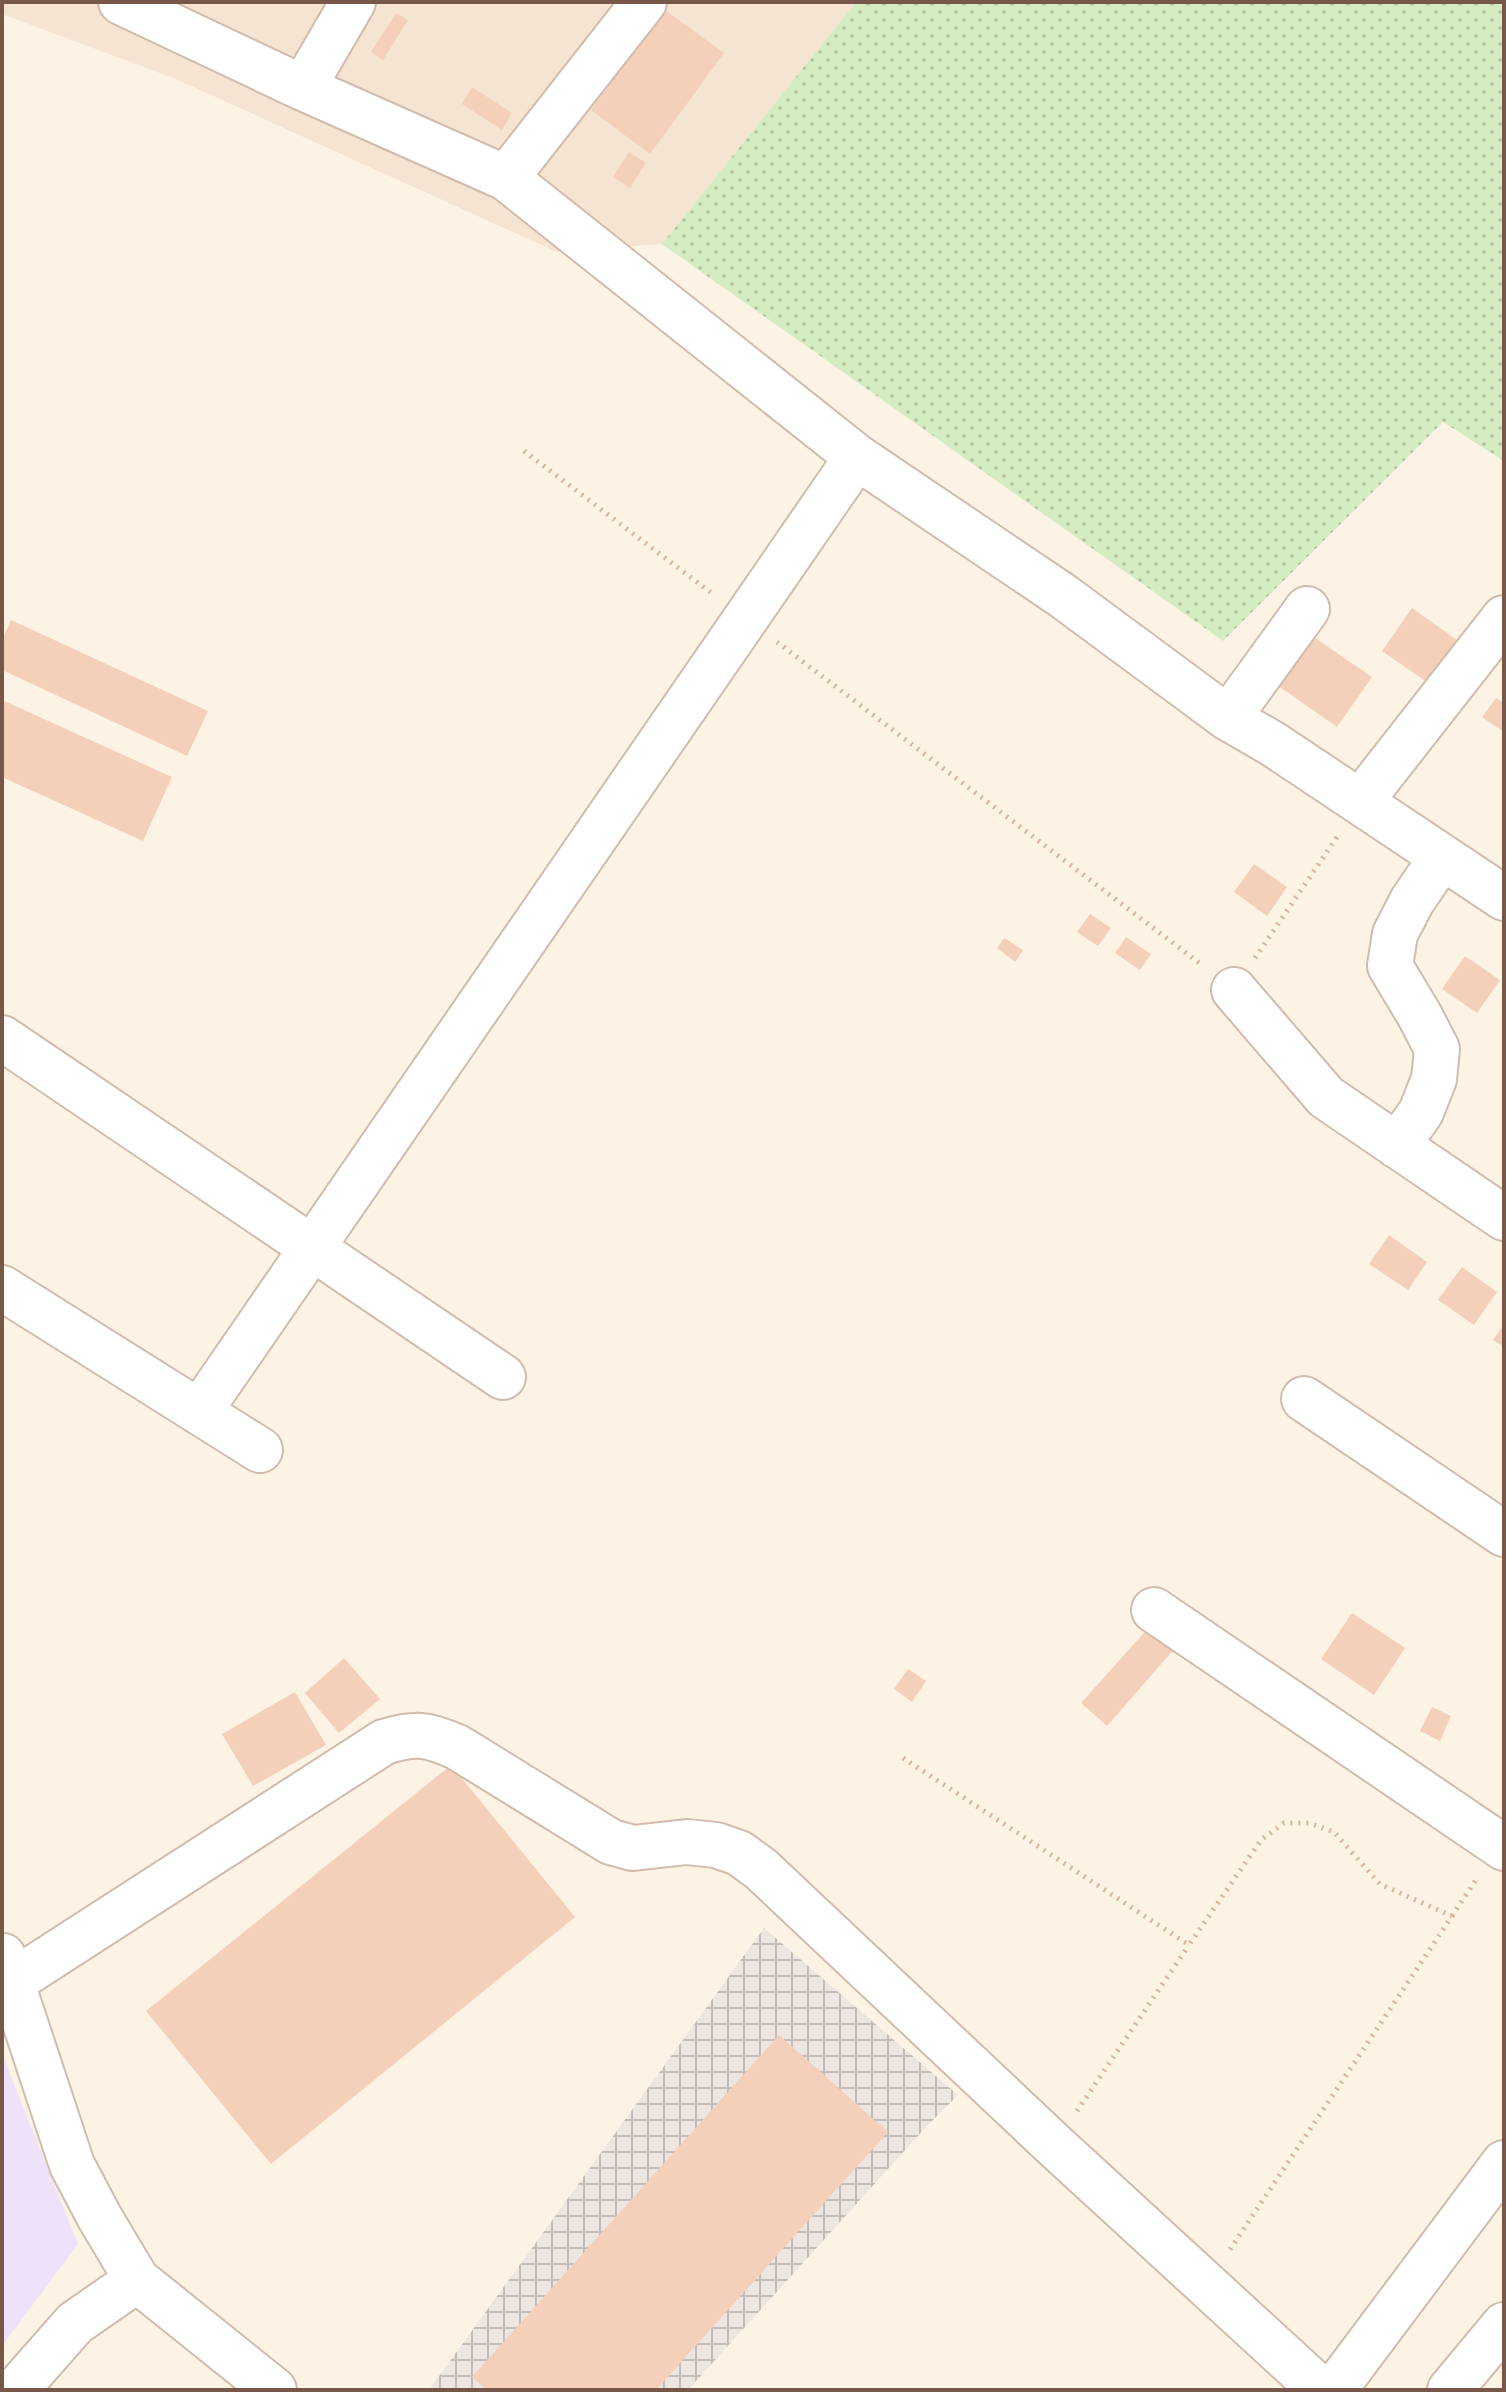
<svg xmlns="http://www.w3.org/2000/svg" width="1506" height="2392" font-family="Raleway,sans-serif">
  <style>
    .residential { fill: #f5e4d2 }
    .industrial { fill: url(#industrial-grid) }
    .education { fill: #f0e1fa }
    .grass { fill: url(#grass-dots) }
    .building { fill: #f4cfba }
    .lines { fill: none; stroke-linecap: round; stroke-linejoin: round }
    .minor-casing { stroke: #d1bcac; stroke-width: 48 }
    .path { stroke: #d9b39d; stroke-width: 5; stroke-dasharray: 2 6; stroke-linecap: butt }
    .minor { stroke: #fff; stroke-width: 44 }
  </style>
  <defs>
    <pattern id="industrial-grid" width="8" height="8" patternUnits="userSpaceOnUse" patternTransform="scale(2)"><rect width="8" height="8" fill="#ede5df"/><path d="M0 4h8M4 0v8" fill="none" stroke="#c5bcb7"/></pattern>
    <pattern id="grass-dots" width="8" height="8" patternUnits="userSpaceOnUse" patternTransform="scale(2)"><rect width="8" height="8" fill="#d4ecc2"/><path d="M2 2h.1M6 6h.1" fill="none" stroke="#b1c2a0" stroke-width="1.8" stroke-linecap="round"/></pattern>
  </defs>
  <rect width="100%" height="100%" fill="#fdf3e4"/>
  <!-- residential -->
  <path class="residential" d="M 2,2 L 856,2 L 662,244 L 557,252 L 176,79 L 2,14 Z"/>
  <!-- industrial -->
  <path class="industrial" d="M 764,1928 L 958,2095 L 926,2127 L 688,2390 L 429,2390 Z"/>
  <!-- education -->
  <path class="education" d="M 2,2054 L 78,2244 L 2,2346 Z"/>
  <!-- grass -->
  <path class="grass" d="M 856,2 L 1504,2 L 1504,461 L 1443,422 L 1223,641 L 662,244 Z"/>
  <!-- building -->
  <path class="building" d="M 665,10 L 724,53 L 650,154 L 591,110 Z
    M 396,13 L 408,20 L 383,60 L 371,52 Z
    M 472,87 L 512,113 L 502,130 L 462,104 Z
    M 629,152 L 646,163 L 630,188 L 613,177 Z
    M 1412,608 L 1464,645 L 1434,687 L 1382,651 Z
    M 11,620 L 208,711 L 187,756 L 2,670 L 2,640 Z
    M 1312,636 L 1372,677 L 1337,727 L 1277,685 Z
    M 1496,698 L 1504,703 L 1504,732 L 1482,717 Z
    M 2,700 L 172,777 L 143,841 L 2,777 Z
    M 1254,864 L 1287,887 L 1267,916 L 1234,892 Z
    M 1090,914 L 1111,928 L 1098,946 L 1077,932 Z
    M 1126,937 L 1151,954 L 1140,970 L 1115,953 Z
    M 1004,938 L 1023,950 L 1015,962 L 997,948 Z
    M 1465,956 L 1500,980 L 1477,1013 L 1442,989 Z
    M 1389,1235 L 1427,1262 L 1408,1290 L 1369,1264 Z
    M 1462,1267 L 1497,1292 L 1474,1325 L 1438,1300 Z
    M 1504,1324 L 1504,1347 L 1493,1340 Z
    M 1352,1613 L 1405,1648 L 1374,1695 L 1321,1659 Z
    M 1151,1625 L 1176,1647 L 1107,1726 L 1081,1703 Z
    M 344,1658 L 380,1699 L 339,1733 L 305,1693 Z
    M 908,1669 L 926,1681 L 912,1702 L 894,1689 Z
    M 295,1692 L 326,1745 L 253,1786 L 222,1734 Z
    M 1432,1707 L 1451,1716 L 1440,1741 L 1420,1731 Z
    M 451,1765 L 575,1917 L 271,2164 L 146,2011 Z
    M 779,2035 L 888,2132 L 656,2390 L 487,2390 L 472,2377 Z"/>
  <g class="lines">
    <!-- minor casing -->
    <g class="minor-casing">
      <path id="minor" d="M 121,2 L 303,88 L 506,178 L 857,457 L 1063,596 L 1228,718 L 1273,744 L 1504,898
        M 303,88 L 353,2
        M 506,178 L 644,2
        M 1228,718 L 1307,609
        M 1360,802 L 1504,618
        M 1234,990 L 1326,1097 L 1504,1218
        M 2,1038 L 503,1377
        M 1397,1146 L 1421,1112 L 1434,1079 L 1437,1049 L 1420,1016 L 1390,966 L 1395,934 L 1412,901 L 1442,857
        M 2,1288 L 260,1450
        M 1304,1399 L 1504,1534
        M 199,1412 L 857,457
        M 1154,1610 L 1504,1848
        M 3,1956 L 72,2165 L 100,2218 L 137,2280 L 274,2390
        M 12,1982 L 384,1742 C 416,1732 427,1734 457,1747 L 611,1842 L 633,1848 L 687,1842 L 716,1845 L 739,1853 L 761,1869 L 1054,2145 L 1321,2390
        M 16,2390 L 75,2323 L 137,2280
        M 1334,2390 L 1504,2163
        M 1450,2390 L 1504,2325"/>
    </g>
    <!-- path -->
    <path class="path" d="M 524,451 L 714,595
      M 777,642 L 1202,965
      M 1255,958 L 1339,834
      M 903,1758 L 1189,1945 L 1261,1840 L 1284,1823 L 1309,1823 L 1334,1832 L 1380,1884 L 1452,1916 L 1229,2251
      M 1452,1916 L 1478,1877
      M 1077,2111 L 1189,1945"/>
    <!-- minor -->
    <use href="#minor" class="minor"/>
  </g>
  <!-- border -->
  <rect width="1506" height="2392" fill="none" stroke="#775748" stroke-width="8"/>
</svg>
